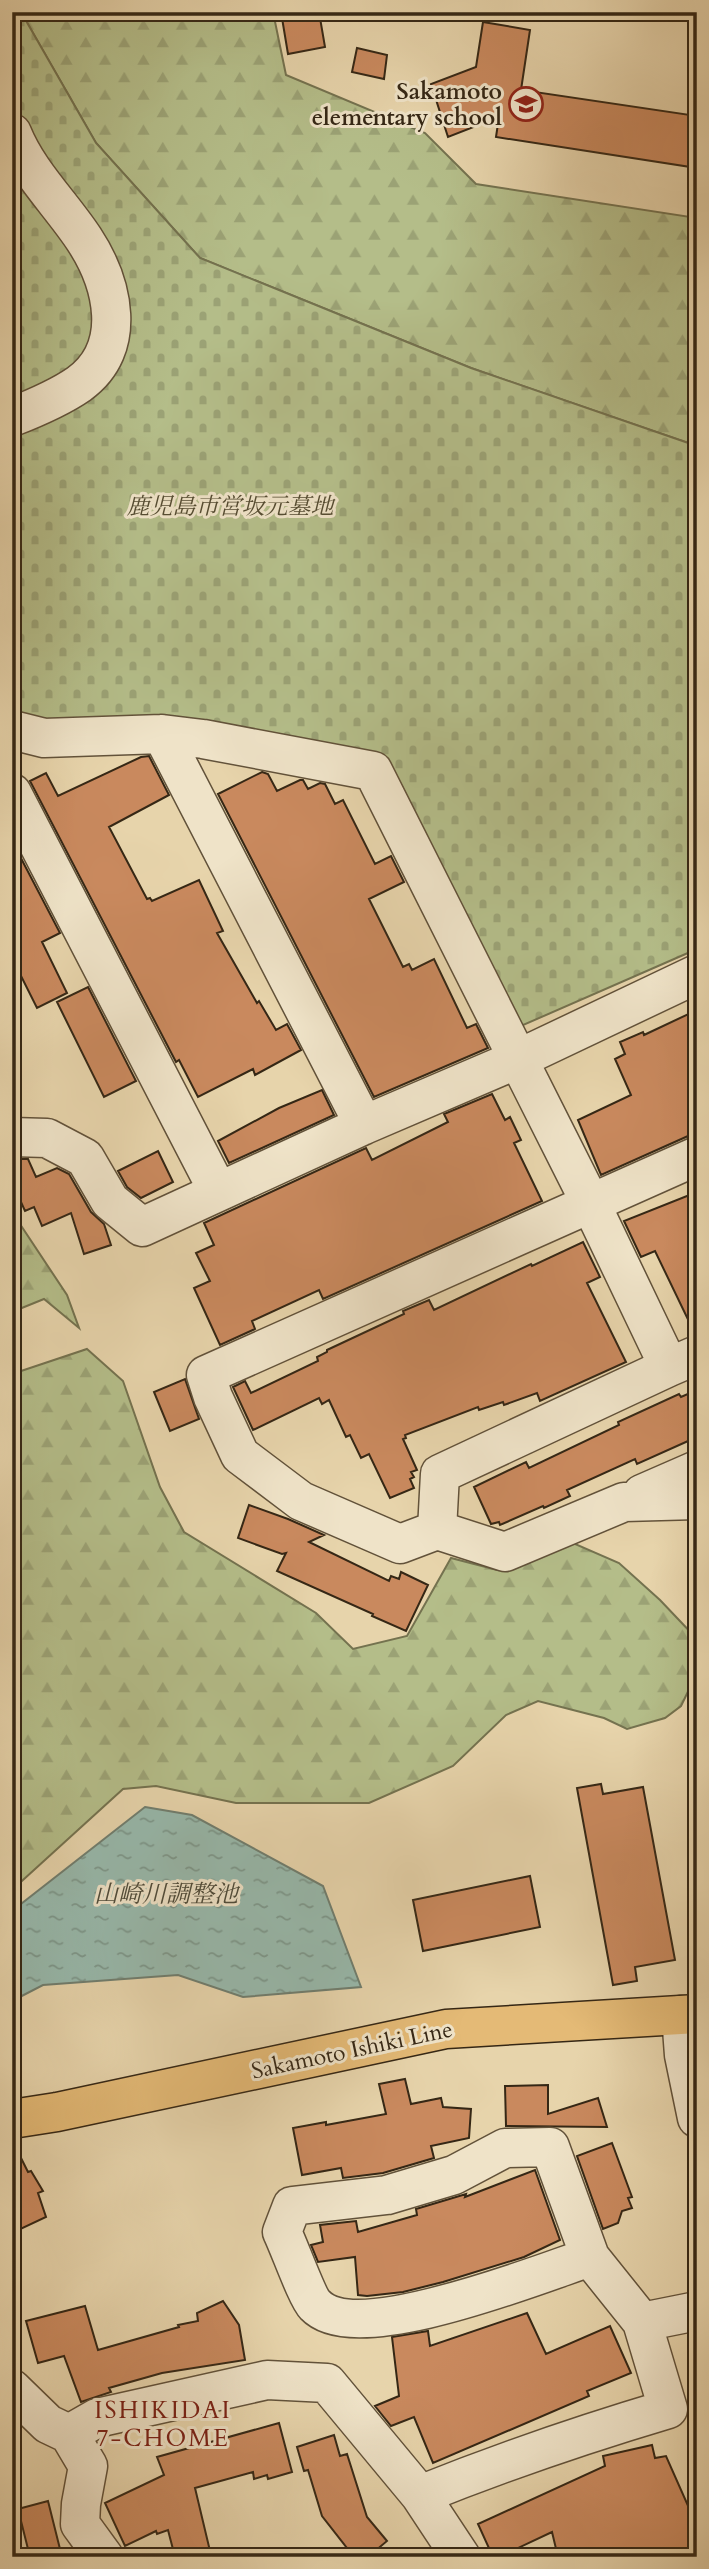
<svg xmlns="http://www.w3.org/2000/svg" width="709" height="2569" font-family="Cardo,'Noto Serif JP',serif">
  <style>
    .forest { fill: url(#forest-firs); stroke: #74724f; stroke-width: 2 }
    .cemetery { fill: url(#cemetery-stones); stroke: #74724f; stroke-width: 2 }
    .water { fill: url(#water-ripples); stroke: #707e6f; stroke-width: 2 }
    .building { fill: #c9895e; stroke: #352715; stroke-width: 2 }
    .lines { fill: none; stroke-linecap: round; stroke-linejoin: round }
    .minor-casing { stroke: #62523a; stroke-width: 41 }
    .major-casing { stroke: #352715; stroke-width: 41 }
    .minor { stroke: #efe3c8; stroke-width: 38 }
    .major { stroke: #e4ba76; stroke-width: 38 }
    .labels { text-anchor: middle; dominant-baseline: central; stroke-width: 6; stroke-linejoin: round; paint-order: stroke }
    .poi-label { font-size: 23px; font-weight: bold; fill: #352715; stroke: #efe3c8; text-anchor: end }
    .park-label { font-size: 23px; font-style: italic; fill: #554c32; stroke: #efe3c8 }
    .street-label { font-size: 23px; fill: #352715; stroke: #efe3c8 }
    .water-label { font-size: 24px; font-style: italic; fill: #4e4b3a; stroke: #efe3c8 }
    .neighbourhood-label { font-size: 24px; letter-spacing: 2px; fill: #7a1f14; stroke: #efe3c8 }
  </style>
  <defs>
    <pattern id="forest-firs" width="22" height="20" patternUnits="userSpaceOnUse" patternTransform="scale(1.75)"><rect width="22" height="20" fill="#b4bd89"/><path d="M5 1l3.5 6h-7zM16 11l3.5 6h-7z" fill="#9ba275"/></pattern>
    <pattern id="cemetery-stones" width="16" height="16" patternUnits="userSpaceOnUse" patternTransform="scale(1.75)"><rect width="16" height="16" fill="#b4bd89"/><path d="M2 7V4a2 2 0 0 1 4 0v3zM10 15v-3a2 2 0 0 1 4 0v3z" fill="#9ba275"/></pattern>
    <pattern id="water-ripples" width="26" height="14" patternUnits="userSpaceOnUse" patternTransform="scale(1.75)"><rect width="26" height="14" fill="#97b8ab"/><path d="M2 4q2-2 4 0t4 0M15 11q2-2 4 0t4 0" fill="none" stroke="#7c968a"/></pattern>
  </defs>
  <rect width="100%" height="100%" fill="#e7d4ab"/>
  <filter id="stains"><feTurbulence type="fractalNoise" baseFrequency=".00286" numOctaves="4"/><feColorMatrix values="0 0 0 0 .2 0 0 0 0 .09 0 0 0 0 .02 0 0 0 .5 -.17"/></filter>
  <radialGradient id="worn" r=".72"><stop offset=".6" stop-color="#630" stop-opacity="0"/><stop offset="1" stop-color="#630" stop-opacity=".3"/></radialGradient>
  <!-- forest -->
  <path class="forest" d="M 21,12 L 273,12 L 286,75 L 425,133 L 476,184 L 697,218 L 697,446 L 471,368 L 200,258 L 96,143 Z
    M 12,1212 L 67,1295 L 79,1328 L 44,1299 L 12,1312 Z
    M 87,1349 L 123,1381 L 160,1487 L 184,1532 L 316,1613 L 353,1649 L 407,1636 L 451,1558 L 497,1570 L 573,1543 L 619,1563 L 660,1600 L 697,1639 L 697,1673 L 681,1706 L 665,1718 L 627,1729 L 604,1718 L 538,1701 L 506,1715 L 453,1766 L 369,1803 L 236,1803 L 156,1786 L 123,1789 L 12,1890 L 12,1374 Z"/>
  <!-- cemetery -->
  <path class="cemetery" d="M 12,12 L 21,12 L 96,143 L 200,258 L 471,368 L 697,446 L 697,865 L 695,867 L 697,871 L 697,949 L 514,1029 L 380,759 L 47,729 L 12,717 Z"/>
  <!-- water -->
  <path class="water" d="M 145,1807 L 192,1815 L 323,1886 L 361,1987 L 243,1997 L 178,1975 L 43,1985 L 12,2001 L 12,1911 Z"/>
  <!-- building -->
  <path class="building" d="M 281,12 L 319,12 L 325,47 L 288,54 Z
    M 483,22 L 530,30 L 521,90 L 697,116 L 697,168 L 496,137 L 499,117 L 448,137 L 431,84 L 476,67 Z
    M 357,48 L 387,55 L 384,79 L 352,72 Z
    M 149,756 L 169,795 L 109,827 L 147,899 L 150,898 L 152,901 L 199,880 L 223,931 L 217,933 L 257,1003 L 259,1001 L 276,1030 L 287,1024 L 301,1050 L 255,1075 L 253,1069 L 198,1097 L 179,1060 L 176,1062 L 30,781 L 46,773 L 58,796 L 141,757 Z
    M 262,772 L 268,774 L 277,791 L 300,780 L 303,780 L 308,789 L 320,783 L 325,784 L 335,804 L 343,800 L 375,864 L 391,856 L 404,882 L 369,899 L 403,967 L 409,964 L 412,970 L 434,959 L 467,1028 L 476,1024 L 488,1048 L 374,1097 L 218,794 Z
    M 12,841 L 60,933 L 42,942 L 67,993 L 37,1008 L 12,958 Z
    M 88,987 L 136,1081 L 104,1097 L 57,1002 Z
    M 697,1010 L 697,1132 L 601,1175 L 578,1120 L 631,1095 L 615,1059 L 625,1054 L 620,1042 L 643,1032 L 644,1035 Z
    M 322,1090 L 334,1115 L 229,1163 L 218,1141 L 279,1108 Z
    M 492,1094 L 505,1120 L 510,1117 L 521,1140 L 514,1143 L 542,1201 L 323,1299 L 319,1290 L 252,1321 L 255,1329 L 220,1345 L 194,1288 L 210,1281 L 196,1253 L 214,1245 L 204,1223 L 366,1148 L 372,1160 L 448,1122 L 444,1114 Z
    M 158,1151 L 173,1182 L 141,1198 L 127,1187 L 118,1171 Z
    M 12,1159 L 28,1159 L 36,1177 L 57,1168 L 69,1174 L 91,1212 L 104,1224 L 111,1245 L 84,1254 L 71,1213 L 42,1226 L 34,1207 L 25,1211 L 12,1182 Z
    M 697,1192 L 697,1334 L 695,1334 L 655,1251 L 641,1257 L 624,1221 Z
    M 583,1242 L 600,1277 L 587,1283 L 626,1362 L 540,1401 L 537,1393 L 504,1405 L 503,1402 L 479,1410 L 478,1407 L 405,1435 L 406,1438 L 403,1439 L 417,1470 L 411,1472 L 414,1477 L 410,1479 L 414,1488 L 390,1498 L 369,1454 L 361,1458 L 350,1435 L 346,1437 L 329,1400 L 322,1404 L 319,1398 L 253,1430 L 233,1387 L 245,1381 L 251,1393 L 318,1361 L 317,1357 L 327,1352 L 327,1350 L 404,1314 L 403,1311 L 429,1300 L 434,1310 L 531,1264 L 532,1266 Z
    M 185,1379 L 199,1419 L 170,1431 L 154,1392 Z
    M 697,1390 L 697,1437 L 637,1464 L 635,1459 L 567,1490 L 570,1496 L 544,1508 L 543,1506 L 500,1525 L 499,1522 L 491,1524 L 474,1487 L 526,1462 L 529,1468 L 619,1425 L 618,1422 L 679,1394 L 681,1397 Z
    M 249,1505 L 288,1519 L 324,1535 L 309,1542 L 389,1581 L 391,1576 L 399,1579 L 401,1572 L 428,1585 L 406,1631 L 372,1616 L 373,1614 L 277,1571 L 286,1553 L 282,1554 L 238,1538 Z
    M 601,1784 L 603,1794 L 643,1787 L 675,1960 L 635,1967 L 637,1981 L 613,1985 L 577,1788 Z
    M 530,1876 L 540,1927 L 423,1951 L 413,1900 Z
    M 405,2079 L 411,2104 L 441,2098 L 443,2107 L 471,2109 L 469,2138 L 431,2146 L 434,2158 L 383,2173 L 343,2178 L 341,2168 L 302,2175 L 293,2128 L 326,2122 L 326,2125 L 386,2114 L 379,2084 Z
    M 548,2085 L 548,2114 L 598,2098 L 607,2127 L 506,2126 L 505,2086 Z
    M 12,2140 L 28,2172 L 31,2171 L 43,2191 L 38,2193 L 46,2217 L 12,2233 Z
    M 612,2143 L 632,2197 L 628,2198 L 632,2208 L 622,2211 L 618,2223 L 603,2229 L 577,2156 Z
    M 535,2170 L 560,2240 L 524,2257 L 443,2282 L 403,2292 L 367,2296 L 358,2295 L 355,2257 L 318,2262 L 311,2245 L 323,2242 L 320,2225 L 356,2221 L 358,2232 L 417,2215 L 416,2209 L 466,2194 L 465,2197 Z
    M 223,2301 L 239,2325 L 245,2360 L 162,2373 L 109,2388 L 111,2392 L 81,2402 L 64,2356 L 38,2363 L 26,2321 L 85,2306 L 98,2350 L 179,2327 L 178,2325 L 198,2321 L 197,2313 Z
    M 527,2313 L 546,2354 L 610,2326 L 631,2373 L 587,2391 L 589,2396 L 433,2463 L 414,2417 L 391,2426 L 375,2406 L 399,2396 L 392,2337 L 428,2331 L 430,2346 Z
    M 279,2423 L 292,2472 L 268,2479 L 267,2475 L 254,2479 L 253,2472 L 195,2488 L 210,2551 L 187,2557 L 175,2557 L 168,2530 L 157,2534 L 156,2531 L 125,2546 L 105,2503 L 164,2475 L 157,2457 Z
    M 334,2435 L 340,2456 L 347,2454 L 367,2517 L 387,2541 L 368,2557 L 354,2557 L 322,2516 L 308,2470 L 304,2471 L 297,2447 Z
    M 652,2445 L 655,2458 L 666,2456 L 697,2526 L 697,2557 L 558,2557 L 552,2532 L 499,2557 L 493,2557 L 478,2524 L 605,2466 L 603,2456 Z
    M 48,2501 L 62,2557 L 30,2557 L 18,2509 Z"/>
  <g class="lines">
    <!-- minor casing -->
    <g class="minor-casing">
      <path id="minor" d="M 12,133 C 28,173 61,204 84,239 C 113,283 129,348 79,384 C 59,398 35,408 12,417
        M 12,730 L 44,738 L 162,734 L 203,739 L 373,771 L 591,1204 L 669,1367 L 697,1355
        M 162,734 L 364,1125
        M 12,793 L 218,1191
        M 12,1137 L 47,1138 L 85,1158 L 110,1201 L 142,1227 L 364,1125 L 518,1059 L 697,974
        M 697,1156 L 206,1375 L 213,1397 L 240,1455 L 301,1501 L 400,1544 L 437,1530 L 505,1552 L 624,1502 L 697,1500
        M 642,1494 L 697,1470
        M 437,1530 L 440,1474 L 669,1367
        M 681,2015 L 684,2055 L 697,2118
        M 590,2257 C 539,2274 356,2348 315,2305 C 307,2297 289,2246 282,2232 L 292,2206 L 387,2195 L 454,2175 L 505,2148 L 550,2147 L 590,2257 L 642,2322 L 697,2311
        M 12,2389 L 48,2424 L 69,2434
        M 420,2495 C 502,2462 584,2434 668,2409 L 642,2322
        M 104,2557 L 80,2524 L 81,2504 L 88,2466 L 69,2434 L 97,2418 L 267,2380 L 327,2383 L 420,2495 L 461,2557"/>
    </g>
    <!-- major casing -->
    <g class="major-casing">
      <path id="major" d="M 12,2119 L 57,2112 L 446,2029 L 697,2014"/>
    </g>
    <!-- minor -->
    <use href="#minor" class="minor"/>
    <!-- major -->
    <use href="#major" class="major"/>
  </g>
  <!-- icons -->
  <defs>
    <g id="school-ring" transform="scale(1.75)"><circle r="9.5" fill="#efe3c8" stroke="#8f2418" stroke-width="1.5"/><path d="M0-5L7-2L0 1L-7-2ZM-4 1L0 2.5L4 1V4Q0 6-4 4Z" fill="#8f2418"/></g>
  </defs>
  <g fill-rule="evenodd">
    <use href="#school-ring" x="526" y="104"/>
  </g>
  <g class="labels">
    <!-- poi labels -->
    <g class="poi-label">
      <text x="502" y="91">Sakamoto<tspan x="502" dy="26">elementary school</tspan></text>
    </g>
    <!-- park labels -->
    <g class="park-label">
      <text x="230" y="506">鹿児島市営坂元墓地</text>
    </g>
    <!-- street labels -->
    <g class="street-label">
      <text transform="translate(352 2050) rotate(-12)">Sakamoto Ishiki Line</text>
    </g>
    <!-- water labels -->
    <g class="water-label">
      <text x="166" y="1894">山崎川調整池</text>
    </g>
    <!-- neighbourhood labels -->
    <g class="neighbourhood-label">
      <text x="163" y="2410">ISHIKIDAI<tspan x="163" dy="28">7-CHOME</tspan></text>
    </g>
  </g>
  <!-- margin -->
  <rect width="709" height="2569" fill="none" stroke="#e7d4ab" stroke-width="42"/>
  <rect x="14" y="14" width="681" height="2541" fill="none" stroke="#352715" stroke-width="3.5"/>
  <rect x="21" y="21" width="667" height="2527" fill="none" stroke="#352715" stroke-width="2"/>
  <rect width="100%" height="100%" filter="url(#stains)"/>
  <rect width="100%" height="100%" fill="url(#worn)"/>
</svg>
